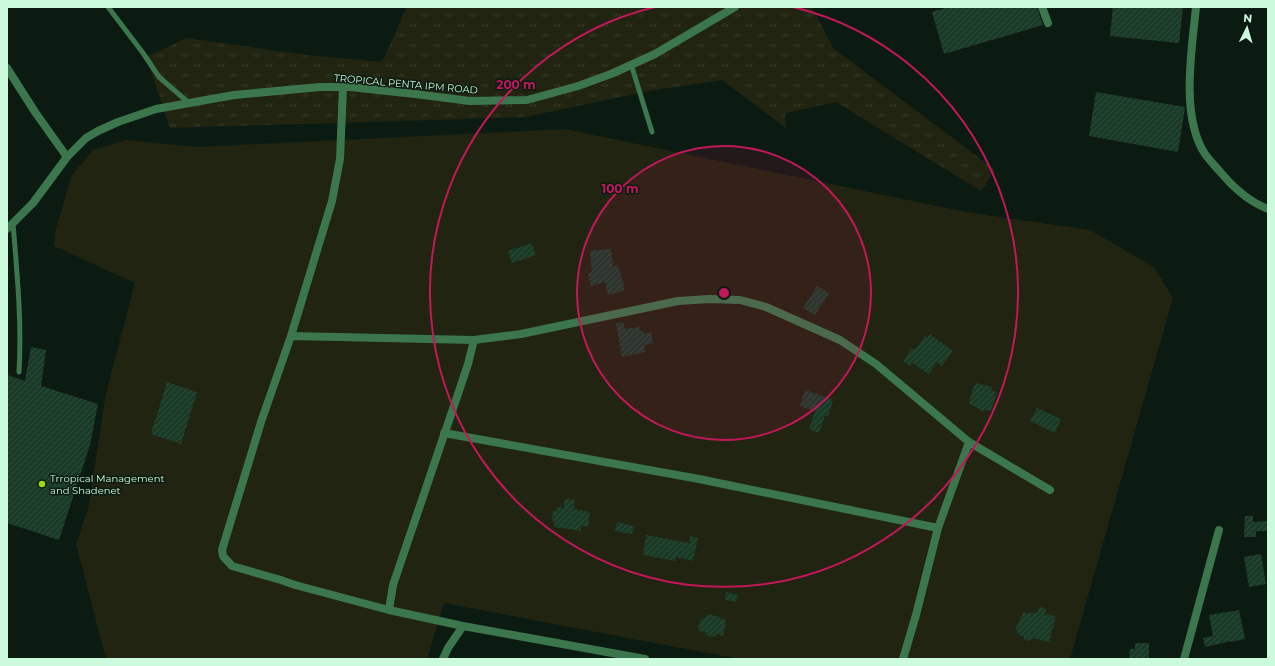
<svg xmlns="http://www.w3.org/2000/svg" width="1275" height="666" font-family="Montserrat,sans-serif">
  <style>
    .grass { fill: url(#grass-tufts) }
    .garden { fill: #202410 }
    .building { fill: url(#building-hatch) }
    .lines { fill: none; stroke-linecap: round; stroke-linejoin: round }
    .lane { stroke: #3b764c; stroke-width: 5 }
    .street { stroke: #3b764c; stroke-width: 8 }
    .ring { fill: none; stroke: #c2185b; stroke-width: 2 }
    .poi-dot { fill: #98de13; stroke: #0c1b12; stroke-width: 1.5 }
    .labels { text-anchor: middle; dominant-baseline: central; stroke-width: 3; stroke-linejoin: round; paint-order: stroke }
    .street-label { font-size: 10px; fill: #cbfadc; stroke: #0c1b12 }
    .poi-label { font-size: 10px; fill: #cbfadc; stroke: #0c1b12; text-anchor: start }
    .centre { fill: #c2185b; stroke: #0c1b12; stroke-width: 2 }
    .ring-label { font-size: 12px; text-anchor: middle; font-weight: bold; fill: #c2185b; stroke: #0c1b12; stroke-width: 3; stroke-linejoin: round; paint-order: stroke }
  </style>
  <defs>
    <pattern id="grass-tufts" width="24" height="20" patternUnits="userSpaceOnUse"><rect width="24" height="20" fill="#202410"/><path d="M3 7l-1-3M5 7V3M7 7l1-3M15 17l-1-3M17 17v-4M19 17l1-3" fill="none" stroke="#353a27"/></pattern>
    <pattern id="building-hatch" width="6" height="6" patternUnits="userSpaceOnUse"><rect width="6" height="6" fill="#1a3a28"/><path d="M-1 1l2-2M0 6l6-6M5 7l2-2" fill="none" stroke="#2f4e3c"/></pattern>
  </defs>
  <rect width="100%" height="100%" fill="#0c1b12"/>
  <!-- grass -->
  <path class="grass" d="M 407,7 L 812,7 L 833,48 L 995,170 L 981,191 L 836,102 L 785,113 L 786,128 L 722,80 L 649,91 L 525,117 L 170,128 L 146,57 L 187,38 L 306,55 L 382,62 Z"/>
  <!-- garden -->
  <path class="garden" d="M 565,129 L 966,212 L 1090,230 L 1154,267 L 1173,298 L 1070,659 L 739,659 L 444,603 L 427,659 L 106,659 L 76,544 L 88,510 L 106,393 L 135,283 L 54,246 L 56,228 L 72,175 L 93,150 L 126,140 L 197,147 Z"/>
  <!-- building -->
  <path class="building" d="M 949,7 L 1037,7 L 1043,25 L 944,54 L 932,12 Z
    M 1113,7 L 1183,7 L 1179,43 L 1110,36 Z
    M 1096,92 L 1185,107 L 1178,152 L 1089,136 Z
    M 532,243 L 536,255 L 512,263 L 508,251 Z
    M 611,249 L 613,267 L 618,265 L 625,290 L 608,295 L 605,282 L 591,286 L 588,274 L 592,272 L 590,251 Z
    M 817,286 L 829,293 L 815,315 L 803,308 Z
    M 623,322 L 625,329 L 639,327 L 640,331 L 644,331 L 644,334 L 651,332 L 653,343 L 644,345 L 645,352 L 622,357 L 616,323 Z
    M 930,334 L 953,351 L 942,366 L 937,362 L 929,374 L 912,363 L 910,366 L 903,361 L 912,348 L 915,350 L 925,336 L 927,338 Z
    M 31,347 L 46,350 L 41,386 L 98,404 L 90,445 L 59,540 L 7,523 L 7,375 L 25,381 Z
    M 167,382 L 197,392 L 181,444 L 151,434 Z
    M 977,383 L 992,387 L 991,390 L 997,392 L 991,411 L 985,410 L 982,411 L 969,403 L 974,385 L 976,385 Z
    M 805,390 L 833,400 L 828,416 L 825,415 L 819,433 L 809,429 L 815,411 L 800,406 Z
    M 1037,408 L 1061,419 L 1055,433 L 1030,421 Z
    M 565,499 L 575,500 L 574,509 L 590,512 L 588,527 L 581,526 L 581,531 L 554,527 L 555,522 L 552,521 L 553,511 L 557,511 L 557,507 L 564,508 Z
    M 1245,516 L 1253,516 L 1253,522 L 1268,521 L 1268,531 L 1256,531 L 1256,537 L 1244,537 Z
    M 617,522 L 634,526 L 632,534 L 615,531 Z
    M 646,535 L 689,543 L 690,536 L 698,538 L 693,561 L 676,557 L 676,561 L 643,555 Z
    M 1261,554 L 1266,584 L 1249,587 L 1244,557 Z
    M 726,592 L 738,595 L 736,602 L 725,600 Z
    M 1039,607 L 1046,608 L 1045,614 L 1056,616 L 1049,642 L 1032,638 L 1031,641 L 1024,640 L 1024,637 L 1017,634 L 1018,631 L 1015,630 L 1023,613 L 1037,613 Z
    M 1239,610 L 1245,639 L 1231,642 L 1231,641 L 1205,647 L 1203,638 L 1213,636 L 1209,615 Z
    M 708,614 L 720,617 L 720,618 L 726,620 L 723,636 L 716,634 L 715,637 L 705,635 L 706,632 L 698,631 L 700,620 L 702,620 L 703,618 L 705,618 Z
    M 1135,643 L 1149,643 L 1149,659 L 1129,659 L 1130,649 L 1135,649 Z"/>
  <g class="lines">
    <!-- lane -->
    <path class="lane" d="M 108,7 L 143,53 L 159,77 L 189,103
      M 631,64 L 652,132
      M 13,223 C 17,273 22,322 19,372"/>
    <!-- street -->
    <path class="street" d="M 1042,7 L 1048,23
      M 1196,7 C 1192,49 1180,116 1205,154 C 1210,161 1217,168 1223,175 C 1235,189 1250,202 1268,209
      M 7,68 L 35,112 L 67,157
      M 343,87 L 340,159 L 332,201 L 291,336 L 261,422 L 222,550 L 223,556 L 232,566 L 281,580 L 295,585 L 389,610
      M 7,229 L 33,203 L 67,157 L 86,138 L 98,131 L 118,122 L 156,109 L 234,95 L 320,87 L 350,87 L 415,94 L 470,101 L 527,100 L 578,86 L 611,74 L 655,54 L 735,7
      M 291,336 L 474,340
      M 444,433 L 699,479 L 938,528
      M 463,626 L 389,610 L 393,585 L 459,391 L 468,364 L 474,340 L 521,334 L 678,301 L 709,299 L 740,300 L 766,307 L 840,340 L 876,364 L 969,442 L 1050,490
      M 443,659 L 448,648 L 463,626 L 645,659
      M 903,659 L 916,615 L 938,528 L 969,442
      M 1184,659 L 1219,530"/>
  </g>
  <!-- distance rings -->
  <circle cx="724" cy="293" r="147" fill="#c2185b" fill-opacity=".12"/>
  <g class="ring">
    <circle cx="724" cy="293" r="147"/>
    <path d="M793 7A294 294 0 1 1 655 7"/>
  </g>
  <!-- markers -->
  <circle class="poi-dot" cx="42" cy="484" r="4"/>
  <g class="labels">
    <!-- street labels -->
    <g class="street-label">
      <text transform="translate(406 84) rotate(5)">TROPICAL PENTA IPM ROAD</text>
    </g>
    <!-- poi labels -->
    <g class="poi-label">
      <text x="50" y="478">Trropical Management<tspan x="50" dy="12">and Shadenet</tspan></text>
    </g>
  </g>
  <circle cx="724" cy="293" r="6" class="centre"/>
  <g class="ring-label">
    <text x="516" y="89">200 m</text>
    <text x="620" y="193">100 m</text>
  </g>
  <!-- border -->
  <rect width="1275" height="666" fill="none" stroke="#cbfadc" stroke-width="16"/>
  <!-- north arrow -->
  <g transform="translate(1247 28) rotate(5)" stroke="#0c1b12" stroke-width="3" paint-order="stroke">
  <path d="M0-3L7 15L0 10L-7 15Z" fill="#cbfadc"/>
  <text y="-6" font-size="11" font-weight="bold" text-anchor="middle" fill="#cbfadc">N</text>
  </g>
</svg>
